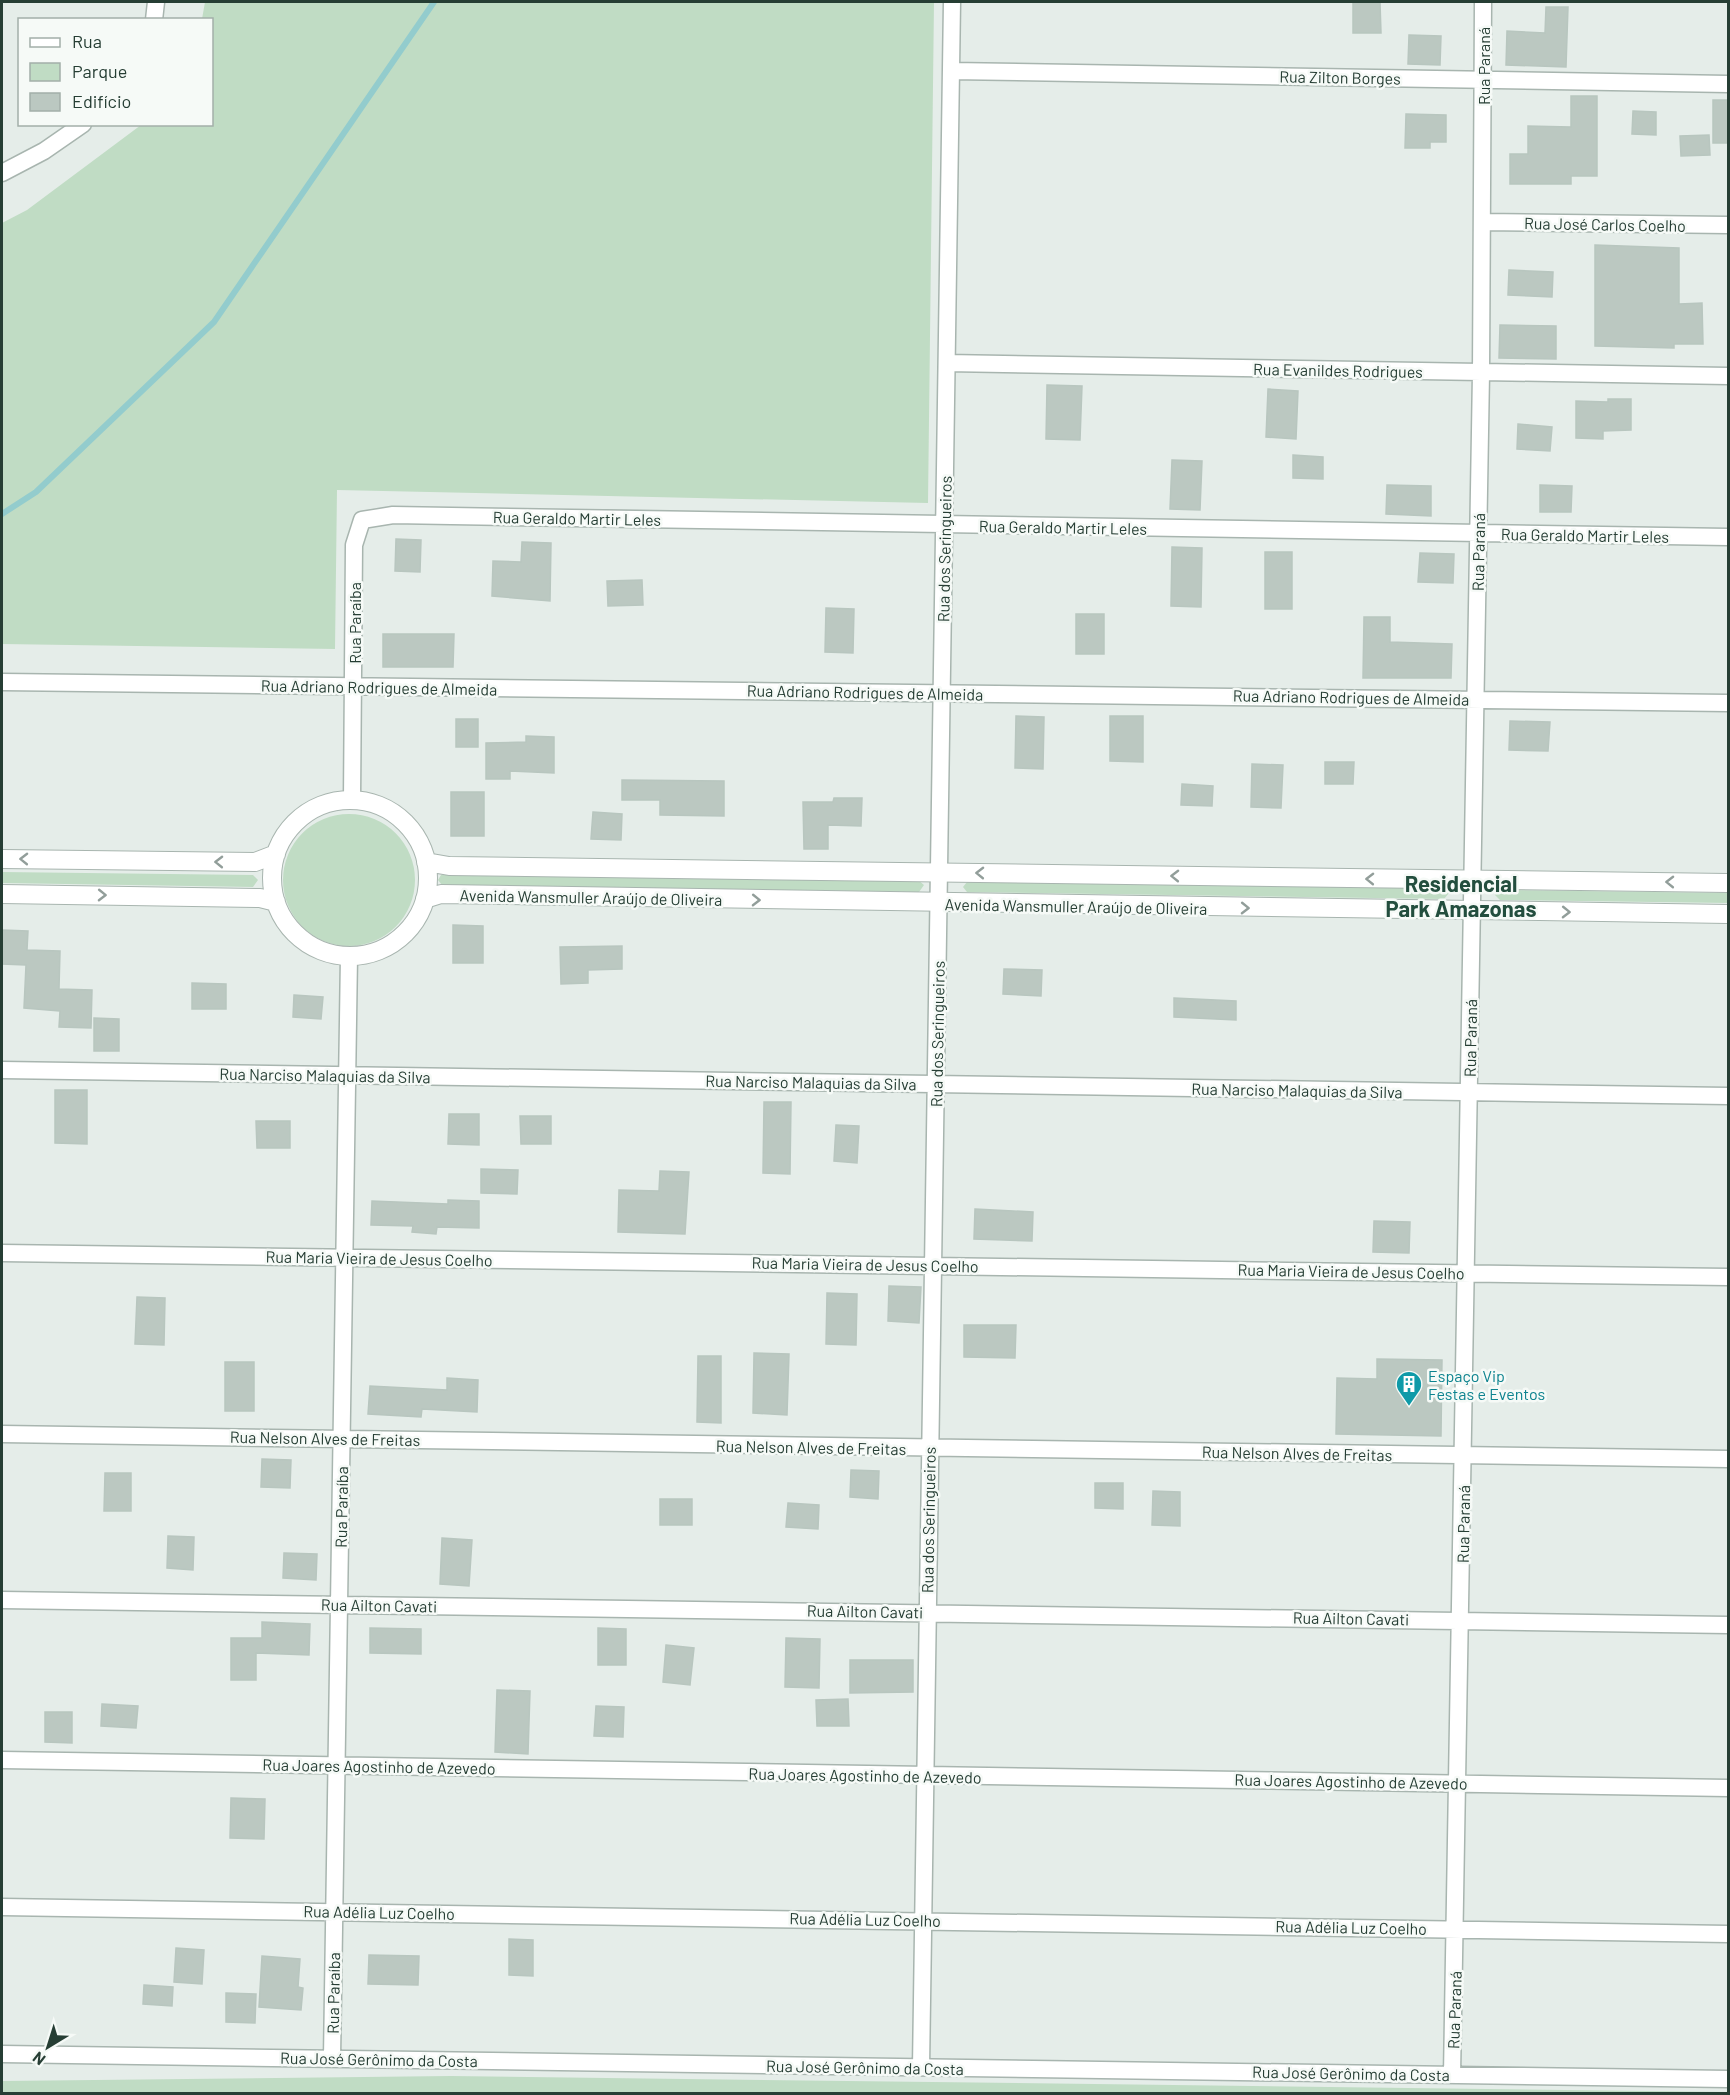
<svg xmlns="http://www.w3.org/2000/svg" width="1730" height="2095" font-family="Barlow,sans-serif">
  <style>
    .green { fill: #c0dcc4 }
    .lines { fill: none; stroke-linecap: round; stroke-linejoin: round }
    .stream { stroke: #93cccd; stroke-width: 6 }
    .building { fill: #bbc8c1; stroke: #b8c6bf; stroke-width: 1.5 }
    .minor-casing { stroke: #a8b5af; stroke-width: 19 }
    .tertiary-casing { stroke: #a8b5af; stroke-width: 20 }
    .minor { stroke: #fff; stroke-width: 16 }
    .tertiary { stroke: #fff; stroke-width: 18 }
    .oneway { stroke: #929e9a }
    .labels { text-anchor: middle; dominant-baseline: central; stroke-width: 5; stroke-linejoin: round; paint-order: stroke }
    .street-label { font-size: 16px; fill: #263e34; stroke: #f6faf7 }
    .culture-label { font-size: 16px; fill: #0d838f; stroke: #f6faf7; text-anchor: start }
    .district-label { font-size: 22px; font-weight: bold; fill: #234e3e; stroke: #f6faf7 }
  </style>
  <rect width="100%" height="100%" fill="#e5ede9"/>
  <!-- green -->
  <path class="green" d="M 205,2 L 934,2 L 928,503 L 337,490 L 335,649 L 2,644 L 2,223 L 27,210 L 141,125 L 212,124 L 212,20 L 202,19 Z
    M283 880a66 66 0 1 1 132 0a66 66 0 1 1-132 0Z
    M 2,872 L 253,875 L 258,880 L 253,887 L 2,883 Z
    M 441,875 L 918,880 L 924,885 L 919,892 L 442,885 L 438,880 Z
    M 967,882 L 1444,888 L 1449,893 L 1444,899 L 967,892 L 963,887 Z
    M 1498,890 L 1728,893 L 1728,903 L 1500,900 L 1495,895 Z
    M 451,2076 L 1728,2092 L 1728,2093 L 2,2093 L 2,2081 Z"/>
  <g class="lines">
    <!-- stream -->
    <path class="stream" d="M 2,514 L 36,492 L 214,322 L 434,2"/>
  </g>
  <!-- building -->
  <path class="building" d="M 1353,2 L 1380,2 L 1381,33 L 1353,33 Z
    M 1546,7 L 1568,7 L 1566,67 L 1506,65 L 1507,31 L 1545,33 Z
    M 1409,35 L 1441,36 L 1440,65 L 1408,64 Z
    M 1571,96 L 1597,96 L 1597,176 L 1571,176 L 1571,184 L 1510,184 L 1510,154 L 1528,154 L 1528,126 L 1571,127 Z
    M 1713,100 L 1728,100 L 1728,143 L 1713,143 Z
    M 1633,111 L 1656,112 L 1656,135 L 1632,134 Z
    M 1406,114 L 1446,115 L 1446,142 L 1430,142 L 1430,148 L 1405,148 Z
    M 1709,135 L 1710,155 L 1681,156 L 1680,136 Z
    M 1595,245 L 1679,248 L 1679,304 L 1702,303 L 1703,344 L 1674,344 L 1674,348 L 1595,346 Z
    M 1509,270 L 1553,272 L 1552,297 L 1508,295 Z
    M 1500,325 L 1556,326 L 1556,359 L 1499,358 Z
    M 1047,385 L 1082,386 L 1080,440 L 1046,439 Z
    M 1268,389 L 1298,391 L 1296,439 L 1266,437 Z
    M 1608,399 L 1631,399 L 1631,430 L 1603,431 L 1603,439 L 1576,438 L 1576,401 L 1608,402 Z
    M 1518,424 L 1552,427 L 1550,451 L 1517,449 Z
    M 1293,455 L 1323,457 L 1323,479 L 1293,478 Z
    M 1172,460 L 1202,461 L 1200,510 L 1170,509 Z
    M 1387,485 L 1431,486 L 1431,516 L 1386,514 Z
    M 1540,485 L 1572,486 L 1571,512 L 1540,512 Z
    M 396,539 L 421,540 L 420,572 L 395,571 Z
    M 522,542 L 551,543 L 550,601 L 492,596 L 493,561 L 521,562 Z
    M 1172,547 L 1202,548 L 1201,607 L 1171,606 Z
    M 1265,552 L 1292,552 L 1292,609 L 1265,609 Z
    M 1420,553 L 1454,554 L 1453,583 L 1418,582 Z
    M 642,580 L 643,605 L 608,606 L 607,581 Z
    M 826,608 L 854,609 L 853,653 L 825,652 Z
    M 1076,614 L 1104,614 L 1104,654 L 1076,654 Z
    M 1364,617 L 1390,617 L 1390,642 L 1452,644 L 1451,678 L 1363,678 Z
    M 383,634 L 454,634 L 453,667 L 383,667 Z
    M 1016,716 L 1044,717 L 1043,769 L 1015,768 Z
    M 1110,716 L 1143,716 L 1143,762 L 1110,761 Z
    M 456,719 L 478,719 L 478,747 L 456,747 Z
    M 1510,721 L 1550,722 L 1548,751 L 1509,750 Z
    M 526,736 L 554,737 L 554,773 L 510,771 L 510,779 L 486,779 L 486,743 L 526,742 Z
    M 1325,762 L 1354,762 L 1353,784 L 1325,784 Z
    M 1252,764 L 1283,765 L 1281,808 L 1251,807 Z
    M 622,780 L 724,781 L 724,816 L 660,815 L 660,800 L 622,800 Z
    M 1182,784 L 1213,786 L 1212,806 L 1181,805 Z
    M 451,792 L 484,792 L 484,836 L 451,836 Z
    M 834,798 L 862,798 L 861,826 L 828,825 L 828,849 L 804,849 L 803,802 L 833,802 Z
    M 593,812 L 622,814 L 621,840 L 591,839 Z
    M 453,925 L 483,926 L 483,963 L 453,963 Z
    M 2,930 L 28,931 L 27,950 L 60,951 L 59,989 L 92,990 L 91,1028 L 59,1027 L 60,1011 L 24,1008 L 26,965 L 2,964 Z
    M 622,946 L 622,969 L 588,970 L 588,983 L 561,984 L 560,947 Z
    M 1004,969 L 1042,970 L 1041,996 L 1003,994 Z
    M 192,983 L 226,984 L 226,1009 L 192,1009 Z
    M 294,995 L 323,997 L 321,1019 L 293,1017 Z
    M 1174,998 L 1236,1001 L 1236,1020 L 1174,1017 Z
    M 94,1018 L 119,1019 L 119,1051 L 94,1051 Z
    M 55,1090 L 87,1090 L 87,1144 L 55,1143 Z
    M 764,1102 L 791,1102 L 790,1174 L 763,1173 Z
    M 449,1114 L 479,1114 L 479,1145 L 448,1144 Z
    M 520,1116 L 551,1116 L 551,1144 L 521,1144 Z
    M 256,1121 L 290,1121 L 290,1148 L 257,1148 Z
    M 836,1125 L 859,1126 L 857,1163 L 834,1161 Z
    M 481,1169 L 518,1170 L 517,1194 L 481,1193 Z
    M 660,1171 L 689,1172 L 685,1234 L 618,1232 L 619,1190 L 659,1191 Z
    M 448,1200 L 479,1201 L 479,1228 L 437,1227 L 436,1234 L 412,1232 L 413,1226 L 371,1225 L 372,1201 L 448,1204 Z
    M 975,1209 L 1033,1212 L 1032,1241 L 974,1239 Z
    M 1374,1221 L 1410,1222 L 1409,1253 L 1373,1252 Z
    M 889,1286 L 921,1287 L 919,1323 L 888,1321 Z
    M 827,1293 L 857,1294 L 856,1345 L 826,1344 Z
    M 137,1297 L 165,1298 L 164,1345 L 135,1344 Z
    M 964,1325 L 1016,1325 L 1015,1358 L 964,1357 Z
    M 754,1353 L 789,1354 L 787,1415 L 753,1413 Z
    M 698,1356 L 721,1356 L 721,1423 L 697,1422 Z
    M 1377,1359 L 1442,1360 L 1441,1436 L 1336,1434 L 1337,1378 L 1377,1379 Z
    M 225,1362 L 254,1362 L 254,1411 L 225,1411 Z
    M 447,1378 L 478,1380 L 477,1412 L 422,1409 L 421,1417 L 368,1414 L 370,1386 L 447,1390 Z
    M 262,1459 L 291,1460 L 290,1488 L 261,1487 Z
    M 851,1470 L 879,1471 L 878,1499 L 850,1497 Z
    M 105,1473 L 131,1473 L 131,1511 L 104,1511 Z
    M 1095,1483 L 1123,1483 L 1123,1509 L 1095,1508 Z
    M 1153,1491 L 1180,1492 L 1180,1526 L 1152,1525 Z
    M 660,1499 L 692,1499 L 692,1525 L 660,1525 Z
    M 788,1503 L 819,1505 L 818,1529 L 786,1527 Z
    M 168,1536 L 194,1537 L 193,1570 L 167,1568 Z
    M 442,1538 L 472,1540 L 469,1586 L 440,1584 Z
    M 284,1553 L 317,1554 L 316,1580 L 283,1578 Z
    M 262,1622 L 310,1624 L 309,1655 L 256,1653 L 256,1680 L 231,1680 L 231,1638 L 262,1638 Z
    M 370,1628 L 421,1629 L 421,1654 L 370,1653 Z
    M 598,1628 L 626,1629 L 626,1665 L 598,1665 Z
    M 786,1638 L 820,1639 L 819,1688 L 785,1687 Z
    M 666,1645 L 694,1648 L 690,1685 L 663,1682 Z
    M 850,1660 L 913,1660 L 913,1692 L 850,1693 Z
    M 497,1690 L 530,1691 L 528,1754 L 495,1752 Z
    M 848,1699 L 849,1726 L 817,1726 L 816,1700 Z
    M 102,1704 L 138,1706 L 136,1728 L 101,1726 Z
    M 596,1706 L 624,1707 L 623,1737 L 594,1736 Z
    M 45,1712 L 72,1712 L 72,1743 L 45,1742 Z
    M 231,1798 L 265,1799 L 264,1839 L 230,1838 Z
    M 509,1939 L 533,1940 L 533,1976 L 509,1975 Z
    M 176,1948 L 204,1950 L 202,1984 L 174,1982 Z
    M 369,1955 L 419,1956 L 418,1985 L 368,1984 Z
    M 262,1956 L 300,1959 L 298,1987 L 303,1988 L 301,2010 L 259,2007 Z
    M 144,1985 L 173,1987 L 172,2006 L 143,2004 Z
    M 226,1993 L 256,1994 L 255,2023 L 226,2022 Z"/>
  <g class="lines">
    <!-- minor casing -->
    <g class="minor-casing">
      <path id="minor" d="M 154,20 L 156,2
        M 951,71 L 1728,84
        M 2,173 L 44,151 L 83,124
        M 1482,222 L 1728,225
        M 947,363 L 1728,376
        M 2,682 L 1728,703
        M 352,800 L 354,545 L 362,520 L 393,515 L 1728,537
        M 2,1070 L 1728,1096
        M 2,1253 L 1728,1277
        M 2,1434 L 1728,1459
        M 2,1600 L 1728,1625
        M 2,1760 L 1728,1788
        M 2,1907 L 1728,1934
        M 2,2054 L 1728,2079
        M 332,2058 L 349,956
        M 921,2067 L 952,2
        M 1452,2075 L 1481,373 L 1483,2"/>
    </g>
    <!-- tertiary casing -->
    <g class="tertiary-casing">
      <path id="tertiary" d="M272 878a78 78 0 1 1 156 0a78 78 0 1 1-156 0Z
        M 2,859 L 255,862 L 276,854
        M 426,862 L 449,866 L 1728,883
        M 2,894 L 260,898 L 276,902
        M 425,899 L 441,894 L 1728,914"/>
    </g>
    <!-- minor -->
    <use href="#minor" class="minor"/>
    <!-- tertiary -->
    <use href="#tertiary" class="tertiary"/>
  </g>
  <!-- one-way arrows -->
  <defs><path id="oneway-chevron" d="M-2-3.5L2.5 0L-2 3.5" fill="none" stroke-width="1.6" stroke-linecap="round" stroke-linejoin="round" transform="scale(1.5)"/></defs>
  <g class="oneway">
    <use href="#oneway-chevron" transform="translate(24 859) rotate(-179)"/>
    <use href="#oneway-chevron" transform="translate(219 862) rotate(-179)"/>
    <use href="#oneway-chevron" transform="translate(980 873) rotate(-179)"/>
    <use href="#oneway-chevron" transform="translate(1175 876) rotate(-179)"/>
    <use href="#oneway-chevron" transform="translate(1370 879) rotate(-179)"/>
    <use href="#oneway-chevron" transform="translate(1670 882) rotate(-179)"/>
    <use href="#oneway-chevron" transform="translate(102 895) rotate(1)"/>
    <use href="#oneway-chevron" transform="translate(756 900) rotate(1)"/>
    <use href="#oneway-chevron" transform="translate(1245 908) rotate(1)"/>
    <use href="#oneway-chevron" transform="translate(1566 912) rotate(1)"/>
  </g>
  <!-- icons -->
  <defs>
    <g id="building-pin" transform="scale(1.35)"><path d="M0 17L-7.5 6A9.5 9.5 0 1 1 7.5 6Z" fill="#0f9aa8" stroke="#f6faf7"/><path d="M-4-6H4V6H1V3H-1V6H-4ZM-2.5-4.3h1.7v1.8h-1.7ZM.8-4.3h1.7v1.8H.8ZM-2.5-1h1.7V.8h-1.7ZM.8-1h1.7V.8H.8Z" fill="#fff"/></g>
  </defs>
  <g fill-rule="evenodd">
    <use href="#building-pin" x="1409" y="1384"/>
  </g>
  <g class="labels">
    <!-- street labels -->
    <g class="street-label">
      <text transform="translate(1483 66) rotate(-90)">Rua Paraná</text>
      <text transform="translate(1340 77) rotate(1)">Rua Zilton Borges</text>
      <text transform="translate(1605 224) rotate(1)">Rua José Carlos Coelho</text>
      <text transform="translate(1338 370) rotate(1)">Rua Evanildes Rodrigues</text>
      <text transform="translate(577 518) rotate(1)">Rua Geraldo Martir Leles</text>
      <text transform="translate(1063 527) rotate(1)">Rua Geraldo Martir Leles</text>
      <text transform="translate(1585 535) rotate(1)">Rua Geraldo Martir Leles</text>
      <text transform="translate(944 549) rotate(-89)">Rua dos Seringueiros</text>
      <text transform="translate(1478 552) rotate(-89)">Rua Paraná</text>
      <text transform="translate(354 623) rotate(-90)">Rua Paraíba</text>
      <text transform="translate(379 687) rotate(1)">Rua Adriano Rodrigues de Almeida</text>
      <text transform="translate(865 692) rotate(1)">Rua Adriano Rodrigues de Almeida</text>
      <text transform="translate(1351 697) rotate(1)">Rua Adriano Rodrigues de Almeida</text>
      <text transform="translate(591 897) rotate(1)">Avenida Wansmuller Araújo de Oliveira</text>
      <text transform="translate(1076 906) rotate(1)">Avenida Wansmuller Araújo de Oliveira</text>
      <text transform="translate(937 1034) rotate(-89)">Rua dos Seringueiros</text>
      <text transform="translate(1470 1038) rotate(-89)">Rua Paraná</text>
      <text transform="translate(325 1075) rotate(1)">Rua Narciso Malaquias da Silva</text>
      <text transform="translate(811 1082) rotate(1)">Rua Narciso Malaquias da Silva</text>
      <text transform="translate(1297 1090) rotate(1)">Rua Narciso Malaquias da Silva</text>
      <text transform="translate(379 1258) rotate(1)">Rua Maria Vieira de Jesus Coelho</text>
      <text transform="translate(865 1264) rotate(1)">Rua Maria Vieira de Jesus Coelho</text>
      <text transform="translate(1351 1271) rotate(1)">Rua Maria Vieira de Jesus Coelho</text>
      <text transform="translate(325 1438) rotate(1)">Rua Nelson Alves de Freitas</text>
      <text transform="translate(811 1447) rotate(1)">Rua Nelson Alves de Freitas</text>
      <text transform="translate(1297 1453) rotate(1)">Rua Nelson Alves de Freitas</text>
      <text transform="translate(341 1507) rotate(-89)">Rua Paraíba</text>
      <text transform="translate(928 1520) rotate(-89)">Rua dos Seringueiros</text>
      <text transform="translate(1463 1524) rotate(-89)">Rua Paraná</text>
      <text transform="translate(379 1605) rotate(1)">Rua Ailton Cavati</text>
      <text transform="translate(865 1611) rotate(1)">Rua Ailton Cavati</text>
      <text transform="translate(1351 1618) rotate(1)">Rua Ailton Cavati</text>
      <text transform="translate(379 1766) rotate(1)">Rua Joares Agostinho de Azevedo</text>
      <text transform="translate(865 1775) rotate(1)">Rua Joares Agostinho de Azevedo</text>
      <text transform="translate(1351 1781) rotate(1)">Rua Joares Agostinho de Azevedo</text>
      <text transform="translate(379 1912) rotate(1)">Rua Adélia Luz Coelho</text>
      <text transform="translate(865 1919) rotate(1)">Rua Adélia Luz Coelho</text>
      <text transform="translate(1351 1927) rotate(1)">Rua Adélia Luz Coelho</text>
      <text transform="translate(333 1993) rotate(-89)">Rua Paraíba</text>
      <text transform="translate(1454 2010) rotate(-88)">Rua Paraná</text>
      <text transform="translate(379 2059) rotate(1)">Rua José Gerônimo da Costa</text>
      <text transform="translate(865 2067) rotate(1)">Rua José Gerônimo da Costa</text>
      <text transform="translate(1351 2073) rotate(1)">Rua José Gerônimo da Costa</text>
    </g>
    <!-- culture labels -->
    <g class="culture-label">
      <text x="1428" y="1375">Espaço Vip<tspan x="1428" dy="18">Festas e Eventos</tspan></text>
    </g>
    <!-- district labels -->
    <g class="district-label">
      <text x="1461" y="883">Residencial<tspan x="1461" dy="25">Park Amazonas</tspan></text>
    </g>
  </g>
  <!-- border -->
  <rect width="1730" height="2095" fill="none" stroke="#263e34" stroke-width="6"/>
  <!-- legend -->
  <rect x="18" y="18" width="195" height="108" fill="#f6faf7" stroke="#a3afa9" stroke-width="1.5"/>
  <rect x="30" y="38" width="30" height="9" fill="#ffffff" stroke="#a3afa9" stroke-width="1.5"/>
  <text x="72" y="48" font-size="18" fill="#263e34">Rua</text>
  <rect x="30" y="63" width="30" height="18" fill="#c0dcc4" stroke="#a3afa9" stroke-width="1.5"/>
  <text x="72" y="78" font-size="18" fill="#263e34">Parque</text>
  <rect x="30" y="93" width="30" height="18" fill="#bbc8c1" stroke="#a3afa9" stroke-width="1.5"/>
  <text x="72" y="108" font-size="18" fill="#263e34">Edifício</text>
  <!-- north arrow -->
  <g transform="translate(48 2047) rotate(218)" stroke="#f6faf7" stroke-width="4.5" paint-order="stroke">
  <path d="M0-4.5L10 22L0 15L-10 22Z" fill="#263e34"/>
  <text y="-9" font-size="16" font-weight="bold" text-anchor="middle" fill="#263e34">N</text>
  </g>
</svg>
